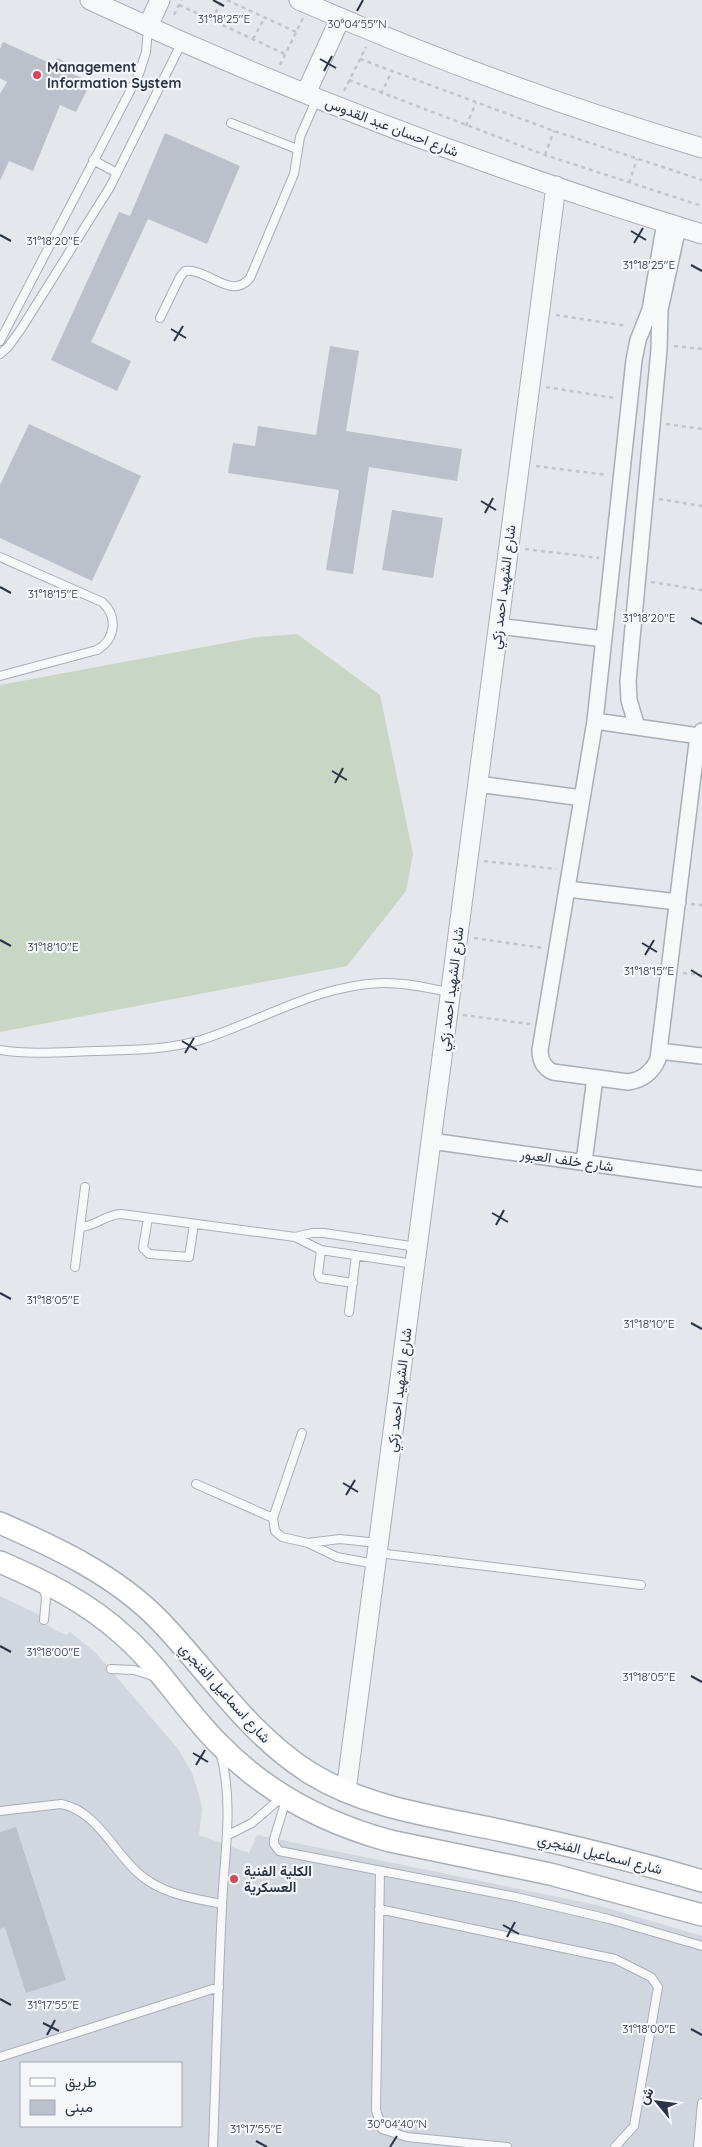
<svg xmlns="http://www.w3.org/2000/svg" width="702" height="2147" font-family="Quicksand,Vazirmatn,sans-serif">
  <style>
    .built { fill: #d2d6de; fill-rule: evenodd }
    .grass { fill: #c9d6c5 }
    .building { fill: #bbc0ca }
    .lines { fill: none; stroke-linecap: round; stroke-linejoin: round }
    .service-casing { stroke: #a9aeb7; stroke-width: 10 }
    .minor-casing { stroke: #a9aeb7; stroke-width: 18 }
    .tertiary-casing { stroke: #a9aeb7; stroke-width: 21 }
    .secondary-casing { stroke: #a9aeb7; stroke-width: 24 }
    .path { stroke: #c2c5cb; stroke-width: 2.5; stroke-dasharray: 4 4; stroke-linecap: butt }
    .service { stroke: #f7f8fa; stroke-width: 8 }
    .minor { stroke: #f7f8fa; stroke-width: 15 }
    .tertiary { stroke: #f7f8fa; stroke-width: 19 }
    .secondary { stroke: #fff; stroke-width: 21 }
    .ticks { fill: none; stroke: #2b3445; stroke-width: 2 }
    .poi-dot { fill: #d1495b; stroke: #f4f6f9; stroke-width: 2 }
    .labels { text-anchor: middle; dominant-baseline: central; stroke-width: 4.5; stroke-linejoin: round; paint-order: stroke }
    .poi-label { font-size: 14px; font-weight: bold; fill: #2b3445; stroke: #f4f6f9; text-anchor: start }
    .street-label { font-size: 14px; fill: #2b3445; stroke: #f4f6f9 }
    .ticks-label { font-size: 12px; text-anchor: middle; fill: #2b3445; stroke: #f4f6f9; stroke-width: 4.5; stroke-linejoin: round; paint-order: stroke }
  </style>
  <rect width="100%" height="100%" fill="#e4e7ec"/>
  <!-- built -->
  <path class="built" d="M 0,1596 L 40,1615 L 38,1619 L 57,1631 L 67,1635 L 69,1631 L 96,1653 L 178,1749 L 192,1773 L 200,1798 L 202,1810 L 199,1835 L 249,1853 L 257,1835 L 597,1905 L 702,1936 L 702,2147 L 0,2147 ZM 21,2063 L 181,2063 L 181,2126 L 21,2126 Z"/>
  <!-- grass -->
  <path class="grass" d="M 297,634 L 380,695 L 413,854 L 406,891 L 347,966 L 0,1032 L 0,685 L 258,637 Z"/>
  <!-- building -->
  <path class="building" d="M 3,42 L 54,65 L 58,58 L 69,64 L 66,71 L 91,82 L 76,112 L 60,105 L 33,171 L 9,161 L 0,181 L 0,94 L 7,82 L 0,78 L 0,49 Z
    M 165,133 L 240,166 L 207,244 L 148,219 L 91,342 L 131,361 L 117,391 L 51,360 L 119,212 L 130,216 Z
    M 330,346 L 359,351 L 346,431 L 462,449 L 457,481 L 369,467 L 353,574 L 326,570 L 339,490 L 228,473 L 233,443 L 255,446 L 258,426 L 316,435 Z
    M 29,424 L 141,476 L 92,581 L 0,538 L 0,485 Z
    M 392,510 L 443,518 L 433,578 L 382,570 Z
    M 16,1827 L 66,1980 L 26,1993 L 5,1927 L 0,1929 L 0,1832 Z"/>
  <g class="lines">
    <!-- service casing -->
    <g class="service-casing">
      <path id="service" d="M 231,123 L 297,149
        M 93,160 L 117,173
        M 160,318 L 180,277 L 185,271 C 208,268 231,301 250,278 L 294,174 L 300,137 L 317,98
        M 0,341 L 139,74 L 146,52 L 148,28
        M 0,354 L 8,347 L 21,329 L 110,187 L 182,42
        M 0,557 L 102,602 C 118,616 116,639 97,650 L 0,676
        M 0,1050 C 31,1055 63,1052 95,1051 C 131,1050 166,1050 201,1040 C 261,1021 317,985 382,983 C 404,982 427,988 449,992
        M 148,1218 L 143,1248 L 149,1254 L 189,1257 L 194,1224
        M 80,1227 C 95,1227 106,1214 121,1214 L 295,1237 L 312,1233 L 324,1233 L 417,1247
        M 295,1237 L 321,1250 L 414,1264
        M 321,1250 L 318,1274 L 320,1278 L 353,1283
        M 75,1267 L 85,1187
        M 349,1312 L 356,1255
        M 302,1433 L 273,1518 L 275,1531 L 282,1537 L 308,1543 L 337,1557 L 375,1564
        M 196,1484 L 273,1518
        M 308,1543 L 340,1539 L 378,1543
        M 378,1553 L 641,1585
        M 43,1585 L 46,1598 L 44,1620
        M 111,1669 L 134,1670 L 153,1676
        M 286,1800 L 274,1839 L 274,1844 L 279,1851 L 516,1897 L 609,1919 L 702,1946
        M 0,1811 L 61,1804 C 95,1810 113,1850 137,1872 C 160,1894 192,1898 222,1904
        M 228,1835 L 252,1823 L 283,1796
        M 380,1872 L 376,2110 L 382,2129 L 407,2137 L 507,2147
        M 379,1909 L 615,1959 L 651,1977 L 658,1987 L 634,2126 L 615,2147
        M 0,2057 L 219,1987
        M 213,2147 C 216,2067 218,1987 222,1907 C 224,1855 234,1806 221,1755
        M 698,2147 L 702,2103"/>
    </g>
    <!-- minor casing -->
    <g class="minor-casing">
      <path id="minor" d="M 665,222 L 650,310 L 638,340 L 634,360 L 595,721 L 540,1050 C 540,1060 544,1068 553,1072 L 628,1082 C 642,1080 652,1073 658,1059 L 697,743 L 702,731
        M 498,626 L 604,639
        M 595,721 L 699,736
        M 637,727 L 629,700 L 628,681 L 659,350 L 660,310 L 678,227
        M 478,784 L 582,798
        M 567,889 L 678,902
        M 659,1051 L 702,1056
        M 431,1141 L 702,1179
        M 584,1162 L 595,1078"/>
    </g>
    <!-- tertiary casing -->
    <g class="tertiary-casing">
      <path id="tertiary" d="M 90,0 C 287,92 493,170 702,234
        M 299,0 C 430,58 565,107 702,148
        M 148,26 L 160,0
        M 306,93 L 340,19
        M 346,1791 L 556,186"/>
    </g>
    <!-- secondary casing -->
    <g class="secondary-casing">
      <path id="secondary" d="M 0,1523 C 57,1548 115,1575 159,1620 C 209,1672 248,1734 310,1773 C 370,1810 441,1817 508,1832 C 573,1846 638,1862 702,1881
        M 0,1562 C 44,1581 87,1602 123,1635 C 159,1666 184,1709 218,1743 C 265,1792 324,1823 390,1841 L 550,1874 L 702,1915"/>
    </g>
    <!-- path -->
    <path class="path" d="M 227,0 L 296,32
      M 179,5 L 285,54
      M 174,15 L 181,0
      M 212,20 L 222,0
      M 253,39 L 265,17
      M 360,59 L 554,131 L 702,180
      M 280,65 L 303,18
      M 349,80 L 545,155 L 702,206
      M 344,91 L 366,47
      M 381,94 L 392,71
      M 466,126 L 476,103
      M 545,155 L 554,131
      M 629,183 L 637,159
      M 556,315 L 627,326
      M 674,346 L 702,349
      M 546,387 L 615,398
      M 666,424 L 702,429
      M 536,466 L 607,475
      M 659,499 L 702,506
      M 525,549 L 599,558
      M 651,582 L 702,590
      M 484,861 L 556,869
      M 691,904 L 702,905
      M 474,938 L 543,948
      M 683,973 L 702,975
      M 463,1015 L 530,1024"/>
    <!-- service -->
    <use href="#service" class="service"/>
    <!-- minor -->
    <use href="#minor" class="minor"/>
    <!-- tertiary -->
    <use href="#tertiary" class="tertiary"/>
    <!-- secondary -->
    <use href="#secondary" class="secondary"/>
  </g>
  <!-- ticks -->
  <path class="ticks" d="M 213,0 L 224,6M 357,11 L 363,0M 320,59 L 336,68M 324,71 L 332,56M 631,231 L 646,240M 0,235 L 11,241M 634,243 L 643,228M 691,265 L 702,271M 171,329 L 186,338M 174,341 L 183,326M 481,501 L 496,510M 485,513 L 493,498M 0,587 L 11,593M 691,618 L 702,624M 332,771 L 347,780M 335,783 L 343,768M 0,940 L 11,946M 642,943 L 657,952M 645,955 L 654,940M 691,970 L 702,977M 182,1041 L 197,1050M 185,1053 L 194,1038M 492,1213 L 508,1222M 496,1225 L 504,1210M 0,1293 L 11,1299M 691,1323 L 702,1329M 343,1483 L 358,1492M 346,1495 L 355,1480M 0,1646 L 11,1652M 691,1676 L 702,1682M 193,1753 L 208,1762M 196,1765 L 205,1750M 503,1925 L 519,1934M 507,1937 L 515,1922M 0,1999 L 11,2005M 43,2023 L 59,2031M 691,2029 L 702,2035M 47,2035 L 55,2020M 256,2141 L 267,2147M 390,2147 L 397,2136"/>
  <!-- markers -->
  <g class="poi-dot">
    <circle cx="37" cy="75" r="5"/>
    <circle cx="234" cy="1879" r="5"/>
  </g>
  <g class="labels">
    <!-- poi labels -->
    <g class="poi-label">
      <text x="47" y="67">Management<tspan x="47" dy="16">Information System</tspan></text>
      <text x="244" y="1871">الكلية الفنية<tspan x="244" dy="16">العسكرية</tspan></text>
    </g>
    <!-- street labels -->
    <g class="street-label">
      <text transform="translate(392 127) rotate(21)">شارع احسان عبد القدوس</text>
      <text transform="translate(503 587) rotate(-83)">شارع الشهيد احمد زكي</text>
      <text transform="translate(451 989) rotate(-83)">شارع الشهيد احمد زكي</text>
      <text transform="translate(567 1160) rotate(8)">شارع خلف العبور</text>
      <text transform="translate(399 1390) rotate(-83)">شارع الشهيد احمد زكي</text>
      <text transform="translate(225 1693) rotate(48)">شارع اسماعيل الفنجري</text>
      <text transform="translate(600 1854) rotate(14)">شارع اسماعيل الفنجري</text>
    </g>
  </g>
  <g class="ticks-label">
    <text x="224" y="23">31°18'25"E</text>
    <text x="357" y="28">30°04'55"N</text>
    <text x="53" y="245">31°18'20"E</text>
    <text x="649" y="269">31°18'25"E</text>
    <text x="53" y="598">31°18'15"E</text>
    <text x="649" y="622">31°18'20"E</text>
    <text x="53" y="951">31°18'10"E</text>
    <text x="649" y="975">31°18'15"E</text>
    <text x="53" y="1304">31°18'05"E</text>
    <text x="649" y="1328">31°18'10"E</text>
    <text x="53" y="1656">31°18'00"E</text>
    <text x="649" y="1681">31°18'05"E</text>
    <text x="53" y="2009">31°17'55"E</text>
    <text x="649" y="2033">31°18'00"E</text>
    <text x="397" y="2128">30°04'40"N</text>
    <text x="256" y="2133">31°17'55"E</text>
  </g>
  <!-- legend -->
  <rect x="20" y="2062" width="162" height="65" fill="#f4f6f9" stroke="#a4a8b1"/>
  <rect x="30" y="2078" width="25" height="8" fill="#ffffff" stroke="#a4a8b1"/>
  <text x="65" y="2087" font-size="15" fill="#2b3445">طريق</text>
  <rect x="30" y="2100" width="25" height="15" fill="#bbc0ca" stroke="#a4a8b1"/>
  <text x="65" y="2112" font-size="15" fill="#2b3445">مبنى</text>
  <!-- north arrow -->
  <g transform="translate(657 2102) rotate(299)" stroke="#f4f6f9" stroke-width="4" paint-order="stroke">
  <path d="M0-4L9 19L0 12L-9 19Z" fill="#2b3445"/>
  <text y="-8" font-size="14" font-weight="bold" text-anchor="middle" fill="#2b3445">ش</text>
  </g>
</svg>
